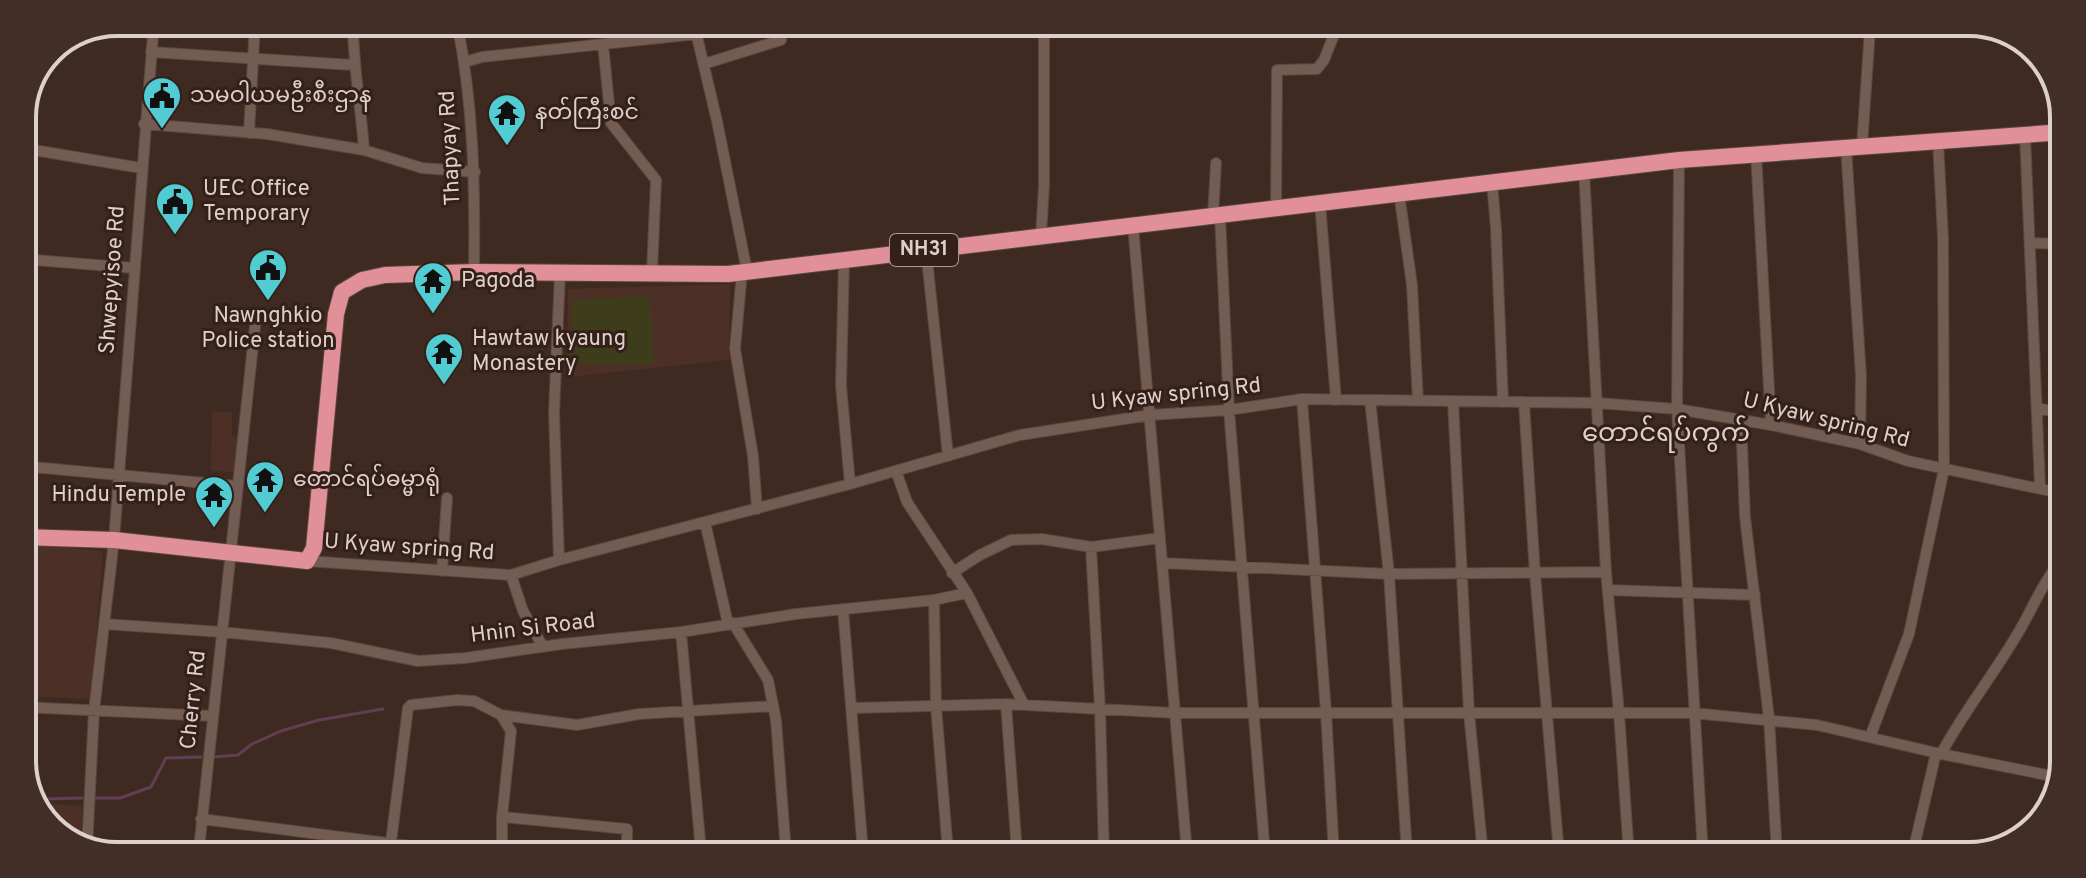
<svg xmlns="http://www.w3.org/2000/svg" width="2086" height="878" font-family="Overpass,'Noto Sans Myanmar',sans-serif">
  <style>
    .built { fill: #4c3025 }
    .green { fill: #3e3d1b }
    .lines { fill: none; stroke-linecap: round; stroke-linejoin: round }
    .stream { stroke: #623d54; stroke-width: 3 }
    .minor-casing { stroke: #594740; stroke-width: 12 }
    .trunk-casing { stroke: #594740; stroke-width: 18 }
    .minor { stroke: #735c52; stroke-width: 10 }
    .trunk { stroke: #e09096; stroke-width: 16 }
    .labels { text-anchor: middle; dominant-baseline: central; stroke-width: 6; stroke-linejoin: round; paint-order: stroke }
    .shield { fill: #342018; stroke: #aa9b95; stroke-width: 2 }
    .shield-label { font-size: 20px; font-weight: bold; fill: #ddd0ca }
    .poi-label { font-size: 22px; fill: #ddd0ca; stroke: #342018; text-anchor: start }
    .street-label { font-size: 22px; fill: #ddd0ca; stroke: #342018 }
    .quarter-label { font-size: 26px; fill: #ddd0ca; stroke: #342018 }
    .rim { fill: none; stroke: #ddd0ca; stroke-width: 4 }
  </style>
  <rect width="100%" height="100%" fill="#3f2a21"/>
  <!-- built -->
  <path class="built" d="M 730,284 L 729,360 L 567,377 L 568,289 Z
    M 212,411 L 232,412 L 232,436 L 240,438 L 236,472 L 211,471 Z
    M 22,544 L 103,551 L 91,699 L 22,696 Z
    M 52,804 L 82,806 L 81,849 L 52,827 Z"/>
  <!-- green -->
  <path class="green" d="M 649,296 L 654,364 L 573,364 L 572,300 Z"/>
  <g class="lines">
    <!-- stream -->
    <path class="stream" d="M 214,757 L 238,755 L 252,744 L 281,731 L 319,720 L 383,709
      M 96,798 L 120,798 L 151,787 L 166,758 L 201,757
      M 34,799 L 82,798"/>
    <!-- minor casing -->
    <g class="minor-casing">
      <path id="minor" d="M 353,23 C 353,66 361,107 364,150
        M 457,23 C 474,106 475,188 474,272
        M 694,24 L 717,121 L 747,271
        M 603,44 L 611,123 L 656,180 L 652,272
        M 151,52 L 353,65
        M 465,62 L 482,57 L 697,34
        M 704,64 L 781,40 L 777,24
        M 22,114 L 22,111
        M 144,124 L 267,134 L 364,150 L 422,168 L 475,172
        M 249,133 L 255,23
        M 2025,135 L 2040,487
        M 1862,146 L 1870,29
        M 1846,147 L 1861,376 L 1860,444
        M 22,148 L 141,168
        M 1756,153 L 1771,425
        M 1679,160 L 1677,409 L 1703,855
        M 1584,171 L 1606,572 L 1619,713 L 1629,855
        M 1492,182 L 1496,229 L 1503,402
        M 1399,193 L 1412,285 L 1418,401
        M 1320,203 L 1336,400
        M 1276,208 L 1277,70 L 1317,69 L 1324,60 L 1337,27
        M 1220,215 L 1229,410 L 1265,853
        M 1213,216 L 1216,163
        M 1133,225 L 1187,853
        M 1041,236 L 1044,185 L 1044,25
        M 2030,243 L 2062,244
        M 926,250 L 948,456
        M 22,259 L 134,268
        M 844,260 L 841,385 L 850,484
        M 742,272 L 735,349 L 753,456 L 757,509
        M 1302,399 L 1326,712 L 1334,854
        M 1370,400 L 1389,574 L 1407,854
        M 1453,401 L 1469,713 L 1483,854
        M 1524,402 L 1535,574 L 1559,854
        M 2037,408 L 2061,413
        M 1741,420 L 1745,517 L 1769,718 L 1777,855
        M 22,466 L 237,486
        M 896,471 L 907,502 L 967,593 L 1024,705
        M 705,522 L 728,624
        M 1091,547 L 1100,709 L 1104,853
        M 559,560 L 554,413 L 560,272
        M 307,561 L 511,575 L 559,560 L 850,484 L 1020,435 L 1150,415 L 1229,410 L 1302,399 L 1597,403 L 1677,409 L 1771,425 L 1860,444 L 1908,461 L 2060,493
        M 1162,563 L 1389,574 L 1606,572
        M 442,571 L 447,498
        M 952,573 L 980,555 L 1011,540 L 1042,539 L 1091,547 L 1160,538
        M 511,575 L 523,611 L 543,647
        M 1608,590 L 1755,595
        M 934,600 L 936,706 L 948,852
        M 843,609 L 863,852
        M 733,623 L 768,680 L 776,720 L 786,852
        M 104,624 L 222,632 L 331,643 L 418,661 L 465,658 L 562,644 L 681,632 L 796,614 L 934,600 L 967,593
        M 681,632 L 701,851
        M 1006,704 L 1017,852
        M 22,707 L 212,716
        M 853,708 L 1006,704 L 1175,713 L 1693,713 L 1817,725 L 1941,754 L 2057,777
        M 501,715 L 577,725 L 639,714 L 773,706
        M 1870,737 L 1909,634 L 1944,469 L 1943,238 L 1938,141
        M 1941,754 C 1963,713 1991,678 2015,638 C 2031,613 2040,586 2059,563
        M 502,817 L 627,829 L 627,851
        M 201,819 L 442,850
        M 391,842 L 408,708 L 411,705 L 457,700 L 474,701 L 501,715 L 511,731 L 502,817 L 502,851
        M 87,849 L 94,711 L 114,540 L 154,22
        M 199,849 L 256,317
        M 1912,856 L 1936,753"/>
    </g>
    <!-- trunk casing -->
    <g class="trunk-casing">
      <path id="trunk" d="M 22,537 L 114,540 L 307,561 L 314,548 L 336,314 L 342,292 L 362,280 L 385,275 L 474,272 L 728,274 L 1679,160 L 2064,132"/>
    </g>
    <!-- minor -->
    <use href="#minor" class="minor"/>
    <!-- trunk -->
    <use href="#trunk" class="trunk"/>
  </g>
  <!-- icons -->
  <defs>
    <g id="civic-pin" transform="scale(2)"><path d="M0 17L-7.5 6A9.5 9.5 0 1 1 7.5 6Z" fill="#51ccd3" stroke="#342018"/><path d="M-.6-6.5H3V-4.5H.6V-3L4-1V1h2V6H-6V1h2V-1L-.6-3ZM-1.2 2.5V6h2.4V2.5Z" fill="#111"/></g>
    <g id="temple-pin" transform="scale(2)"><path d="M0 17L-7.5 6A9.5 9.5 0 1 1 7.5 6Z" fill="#51ccd3" stroke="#342018"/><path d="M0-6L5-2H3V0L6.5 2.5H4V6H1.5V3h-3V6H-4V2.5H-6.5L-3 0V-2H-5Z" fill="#111"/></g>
  </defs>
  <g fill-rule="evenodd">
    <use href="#civic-pin" x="162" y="96"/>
    <use href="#temple-pin" x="507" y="113"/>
    <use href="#civic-pin" x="175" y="202"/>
    <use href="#civic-pin" x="268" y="268"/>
    <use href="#temple-pin" x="433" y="281"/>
    <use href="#temple-pin" x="444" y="352"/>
    <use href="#temple-pin" x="265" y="480"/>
    <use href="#temple-pin" x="214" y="495"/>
  </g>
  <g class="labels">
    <!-- shield labels -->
    <rect class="shield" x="890" y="234" width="68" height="32" rx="6"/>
    <g class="shield-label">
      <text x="924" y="250">NH31</text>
    </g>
    <!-- poi labels -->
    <g class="poi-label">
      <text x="190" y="96">သမဝါယမဦးစီးဌာန</text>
      <text x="535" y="113">နတ်ကြီးစင်</text>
      <text x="203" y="189">UEC Office<tspan x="203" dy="25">Temporary</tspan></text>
      <text x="461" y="281">Pagoda</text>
      <text x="268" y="316" text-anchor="middle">Nawnghkio<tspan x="268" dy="25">Police station</tspan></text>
      <text x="472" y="339">Hawtaw kyaung<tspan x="472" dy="25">Monastery</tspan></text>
      <text x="293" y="480">တောင်ရပ်ဓမ္မာရုံ</text>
      <text x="186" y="495" text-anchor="end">Hindu Temple</text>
    </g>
    <!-- street labels -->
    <g class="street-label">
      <text transform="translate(451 148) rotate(-93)">Thapyay Rd</text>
      <text transform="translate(113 280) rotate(-86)">Shwepyisoe Rd</text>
      <text transform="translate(1176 395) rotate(-6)">U Kyaw spring Rd</text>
      <text transform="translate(1826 421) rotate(14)">U Kyaw spring Rd</text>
      <text transform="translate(409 548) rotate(4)">U Kyaw spring Rd</text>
      <text transform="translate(533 629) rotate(-7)">Hnin Si Road</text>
      <text transform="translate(194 700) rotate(-84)">Cherry Rd</text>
    </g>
    <!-- quarter labels -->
    <g class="quarter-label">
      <text x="1666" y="434">တောင်ရပ်ကွက်</text>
    </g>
  </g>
  <!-- crop -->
  <path d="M0 0H2086V878H0ZM117 36H1969A81 81 0 0 1 2050 117V761A81 81 0 0 1 1969 842H117A81 81 0 0 1 36 761V117A81 81 0 0 1 117 36Z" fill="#422e26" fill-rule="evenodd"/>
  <path class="rim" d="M117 36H1969A81 81 0 0 1 2050 117V761A81 81 0 0 1 1969 842H117A81 81 0 0 1 36 761V117A81 81 0 0 1 117 36Z"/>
</svg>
